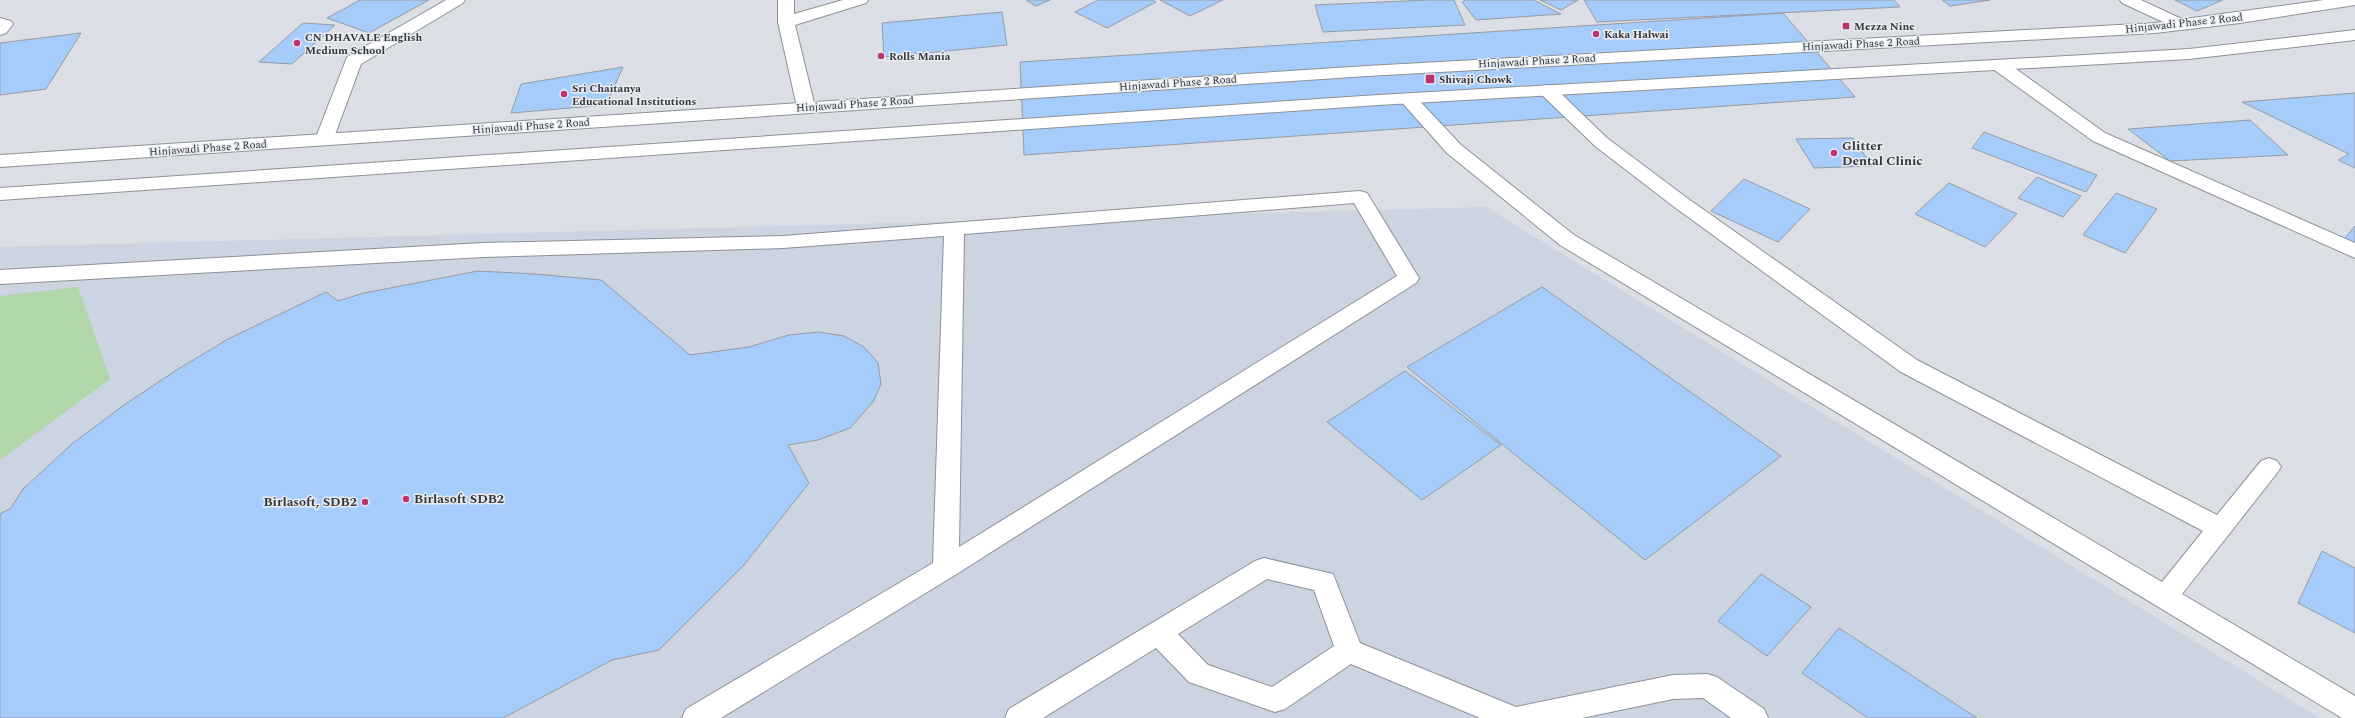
<svg xmlns="http://www.w3.org/2000/svg" width="2355" height="718" font-family="Spectral,serif">
  <style>
    .built { fill: #cbd4e0 }
    .green { fill: #b0d6a9 }
    .building { fill: #a6ccfb; stroke: #979ba1 }
    .lines { fill: none; stroke-linecap: round; stroke-linejoin: round }
    .minor-casing { stroke: #8d9196; stroke-width: 2 }
    .major-casing { stroke: #8d9196; stroke-width: 2 }
    .minor { fill: #fff; fill-rule: evenodd }
    .major { fill: #fff; fill-rule: evenodd }
    .poi-dot { fill: #bd336e; stroke: #e8ecf2; stroke-width: 1.5 }
    .labels { text-anchor: middle; dominant-baseline: central; stroke-width: 3; stroke-linejoin: round; paint-order: stroke }
    .far-street-label { font-size: 11px; fill: #343639; stroke: #e8ecf2 }
    .far-poi-label { font-size: 11px; font-weight: bold; fill: #343639; stroke: #e8ecf2; text-anchor: start }
    .poi-label { font-size: 13px; font-weight: bold; fill: #343639; stroke: #e8ecf2; text-anchor: start }
  </style>
  <rect width="100%" height="100%" fill="#dbdfe5"/>
  <!-- built -->
  <path class="built" d="M 1486,207 L 2320,718 L 0,718 L 0,247 Z"/>
  <!-- green -->
  <path class="green" d="M 78,287 L 110,379 L 0,460 L 0,296 Z"/>
  <!-- building -->
  <path class="building" d="M 360,0 L 429,0 L 369,33 L 327,18 Z
    M 1026,0 L 1050,0 L 1036,6 Z
    M 1098,0 L 1153,0 L 1156,2 L 1107,28 L 1075,12 Z
    M 1160,0 L 1223,0 L 1190,16 Z
    M 1427,0 L 1454,0 L 1465,25 L 1323,32 L 1315,5 Z
    M 1466,0 L 1534,0 L 1561,14 L 1476,20 L 1462,2 Z
    M 1540,0 L 1578,0 L 1561,10 Z
    M 1584,0 L 1894,0 L 1900,7 L 1597,22 Z
    M 1942,0 L 1990,0 L 1950,6 Z
    M 2175,0 L 2223,0 L 2197,11 Z
    M 1002,12 L 1007,45 L 884,57 L 882,23 Z
    M 1783,13 L 1855,97 L 1024,155 L 1020,62 Z
    M 303,23 L 335,25 L 292,64 L 259,62 Z
    M 81,33 L 46,89 L 0,95 L 0,43 Z
    M 623,67 L 606,105 L 511,113 L 521,84 Z
    M 2355,93 L 2355,168 L 2338,160 L 2349,154 L 2242,102 Z
    M 2250,120 L 2288,155 L 2170,161 L 2128,129 Z
    M 1984,132 L 2097,175 L 2086,192 L 1972,148 Z
    M 1853,138 L 1872,166 L 1814,168 L 1796,139 Z
    M 2037,177 L 2081,196 L 2063,217 L 2018,198 Z
    M 1744,179 L 1810,209 L 1778,242 L 1711,211 Z
    M 1949,183 L 2017,214 L 1985,247 L 1915,214 Z
    M 2116,193 L 2157,209 L 2125,253 L 2083,235 Z
    M 2355,226 L 2355,243 L 2345,238 Z
    M 478,271 L 535,274 L 601,280 L 690,355 L 749,347 L 789,335 L 818,332 L 844,336 L 864,347 L 878,363 L 881,384 L 873,402 L 850,428 L 818,440 L 788,445 L 809,483 L 744,565 L 659,650 L 612,660 L 503,718 L 0,718 L 0,514 L 11,508 L 23,489 L 73,443 L 124,405 L 175,371 L 228,339 L 326,292 L 338,301 L 364,293 Z
    M 1542,287 L 1781,456 L 1645,560 L 1407,367 Z
    M 1405,371 L 1501,445 L 1422,500 L 1327,422 Z
    M 2322,551 L 2355,568 L 2355,633 L 2298,603 Z
    M 1761,574 L 1811,607 L 1767,656 L 1718,621 Z
    M 1839,628 L 1977,718 L 1868,718 L 1802,673 Z"/>
  <g class="lines">
    <!-- minor casing -->
    <g class="minor-casing">
      <path id="minor" d="M 446,0 L 465,0 L 463,3 L 361,64 L 333,140 L 330,144 L 318,144 L 315,140 L 347,57 Z
        M 778,0 L 794,0 L 794,14 L 843,0 L 868,0 L 866,3 L 795,25 L 815,107 L 812,111 L 800,111 L 797,107 L 778,22 Z
        M 2120,0 L 2141,0 L 2186,21 L 2188,24 L 2186,27 L 2174,27 L 2122,3 Z
        M 0,18 L 11,21 L 13,24 L 6,33 L 0,35 Z
        M 1999,60 L 2005,61 L 2105,133 L 2355,243 L 2355,258 L 2093,141 L 1993,69 L 1990,65 L 1993,61 Z
        M 1547,85 L 1553,86 L 1607,138 L 1687,198 L 1917,360 L 2217,515 L 2261,461 L 2269,458 L 2277,461 L 2281,467 L 2277,473 L 2182,594 L 2355,696 L 2355,718 L 2342,718 L 1560,245 L 1447,153 L 1398,98 L 1401,94 L 1413,94 L 1461,145 L 1574,235 L 2162,582 L 2203,531 L 1901,372 L 1673,206 L 1595,146 L 1541,94 L 1538,90 L 1541,86 Z
        M 1360,191 L 1367,193 L 1419,278 L 1416,283 L 955,575 L 721,718 L 682,718 L 686,709 L 933,563 L 944,236 L 783,248 L 483,257 L 0,284 L 0,270 L 483,243 L 783,236 ZM 1354,203 L 1397,276 L 959,547 L 964,234 Z
        M 1264,558 L 1333,574 L 1360,643 L 1516,707 L 1673,675 L 1707,674 L 1717,677 L 1764,709 L 1768,718 L 1731,718 L 1703,698 L 1673,699 L 1582,718 L 1480,718 L 1351,664 L 1285,709 L 1275,712 L 1189,682 L 1156,648 L 1043,718 L 1005,718 L 1009,709 L 1255,561 ZM 1267,579 L 1314,590 L 1334,646 L 1272,687 L 1208,665 L 1178,634 Z"/>
    </g>
    <!-- major casing -->
    <g class="major-casing">
      <path id="major" d="M 2324,0 L 2355,0 L 2355,5 L 2240,23 L 2155,33 L 1367,76 L 0,167 L 0,155 L 1367,66 L 2155,23 Z
        M 2355,30 L 2355,40 L 2189,59 L 1378,105 L 0,200 L 0,188 L 1378,95 L 2189,49 Z"/>
    </g>
    <!-- minor -->
    <use href="#minor" class="minor"/>
    <!-- major -->
    <use href="#major" class="major"/>
  </g>
  <!-- markers -->
  <g class="poi-dot">
    <rect x="1842" y="22" width="8" height="8" rx="2"/>
    <circle cx="1596" cy="34" r="4"/>
    <circle cx="297" cy="43" r="4"/>
    <circle cx="881" cy="56" r="4"/>
    <rect x="1425" y="74" width="10" height="10" rx="2"/>
    <circle cx="564" cy="94" r="4"/>
    <circle cx="1834" cy="153" r="4"/>
    <circle cx="406" cy="499" r="4"/>
    <circle cx="365" cy="502" r="4"/>
  </g>
  <g class="labels">
    <!-- far-street labels -->
    <g class="far-street-label">
      <text transform="translate(2184 23) rotate(-6)">Hinjawadi Phase 2 Road</text>
      <text transform="translate(1861 44) rotate(-3)">Hinjawadi Phase 2 Road</text>
      <text transform="translate(1537 61) rotate(-3)">Hinjawadi Phase 2 Road</text>
      <text transform="translate(1178 83) rotate(-4)">Hinjawadi Phase 2 Road</text>
      <text transform="translate(855 104) rotate(-4)">Hinjawadi Phase 2 Road</text>
      <text transform="translate(531 126) rotate(-4)">Hinjawadi Phase 2 Road</text>
      <text transform="translate(208 148) rotate(-4)">Hinjawadi Phase 2 Road</text>
    </g>
    <!-- far-poi labels -->
    <g class="far-poi-label">
      <text x="1854" y="26">Mezza Nine</text>
      <text x="1604" y="34">Kaka Halwai</text>
      <text x="305" y="37">CN DHAVALE English<tspan x="305" dy="13">Medium School</tspan></text>
      <text x="889" y="56">Rolls Mania</text>
      <text x="1439" y="79">Shivaji Chowk</text>
      <text x="572" y="88">Sri Chaitanya<tspan x="572" dy="13">Educational Institutions</tspan></text>
    </g>
    <!-- poi labels -->
    <g class="poi-label">
      <text x="1842" y="146">Glitter<tspan x="1842" dy="15">Dental Clinic</tspan></text>
      <text x="414" y="499">Birlasoft SDB2</text>
      <text x="357" y="502" text-anchor="end">Birlasoft, SDB2</text>
    </g>
  </g>
</svg>
